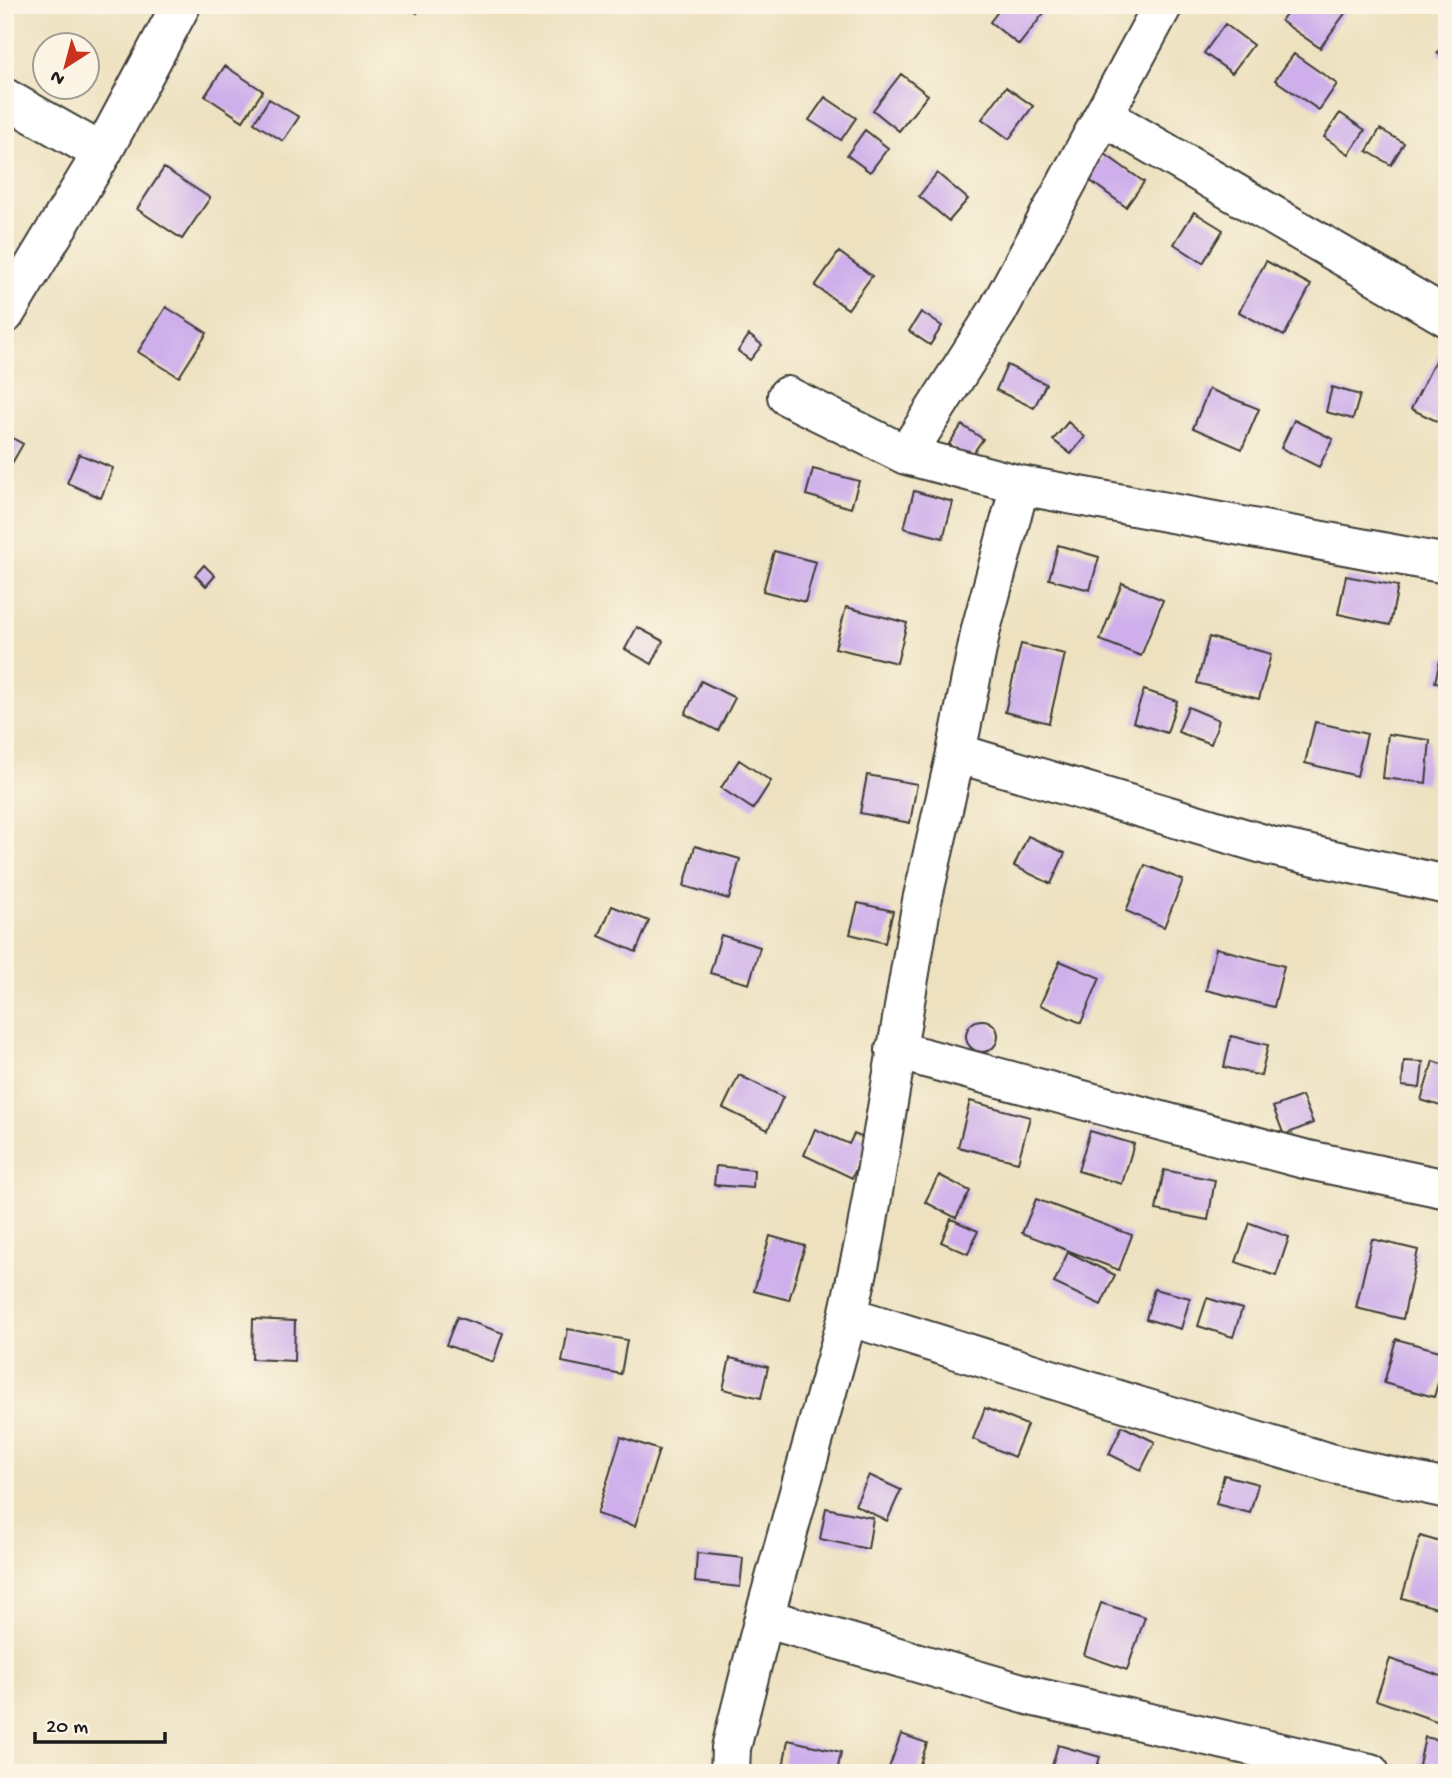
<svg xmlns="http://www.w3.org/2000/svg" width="1452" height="1778" font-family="'Gochi Hand',sans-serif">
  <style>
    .building { fill: #ceafeb }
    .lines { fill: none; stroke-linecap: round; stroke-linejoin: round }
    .minor-casing { stroke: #3b3a35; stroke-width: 42 }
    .minor { stroke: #fff; stroke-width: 38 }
  </style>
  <rect width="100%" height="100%" fill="#fcf5e5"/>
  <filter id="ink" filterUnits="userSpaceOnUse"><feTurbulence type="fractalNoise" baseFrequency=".0143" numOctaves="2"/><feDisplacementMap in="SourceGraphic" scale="14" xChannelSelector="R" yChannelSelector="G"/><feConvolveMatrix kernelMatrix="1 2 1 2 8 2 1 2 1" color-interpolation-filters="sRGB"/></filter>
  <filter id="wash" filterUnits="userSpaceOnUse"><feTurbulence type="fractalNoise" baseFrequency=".00686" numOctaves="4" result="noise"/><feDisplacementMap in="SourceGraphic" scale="28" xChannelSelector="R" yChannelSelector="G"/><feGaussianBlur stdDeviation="1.57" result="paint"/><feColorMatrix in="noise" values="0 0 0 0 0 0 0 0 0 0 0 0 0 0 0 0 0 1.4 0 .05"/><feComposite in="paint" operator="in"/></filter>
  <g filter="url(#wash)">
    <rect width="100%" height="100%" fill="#ede1c0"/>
    <g id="blocks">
      <!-- building -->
      <path class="building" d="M 408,5 L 423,5 L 417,13 Z
        M 1003,5 L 1050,5 L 1019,45 L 990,22 Z
        M 1292,5 L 1351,5 L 1320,48 L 1281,21 Z
        M 1225,24 L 1253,45 L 1232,73 L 1204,53 Z
        M 1447,42 L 1447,61 L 1437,53 Z
        M 1294,54 L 1337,84 L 1319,110 L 1275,80 Z
        M 225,66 L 263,91 L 243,121 L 205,96 Z
        M 901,74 L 928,95 L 899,131 L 873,110 Z
        M 1006,87 L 1033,106 L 1009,139 L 982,119 Z
        M 825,97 L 856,118 L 841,140 L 809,120 Z
        M 269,99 L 299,117 L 283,141 L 254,123 Z
        M 1340,113 L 1365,130 L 1349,154 L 1324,137 Z
        M 1380,129 L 1404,143 L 1391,165 L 1367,151 Z
        M 865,130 L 888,148 L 870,172 L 847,155 Z
        M 1105,154 L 1144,182 L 1126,207 L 1088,179 Z
        M 164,168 L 210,198 L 182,239 L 137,209 Z
        M 937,173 L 968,199 L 949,221 L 919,196 Z
        M 1194,212 L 1223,230 L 1203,263 L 1174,244 Z
        M 839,252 L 872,276 L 848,309 L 815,286 Z
        M 1266,261 L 1311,285 L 1284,336 L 1239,312 Z
        M 166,307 L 207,333 L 179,377 L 138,352 Z
        M 921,312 L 942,326 L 930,345 L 909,331 Z
        M 749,335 L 762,345 L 750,360 L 738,351 Z
        M 1438,355 L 1447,360 L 1447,426 L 1411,409 Z
        M 1007,365 L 1046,384 L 1034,408 L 996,390 Z
        M 1332,387 L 1360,395 L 1353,419 L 1326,412 Z
        M 1209,389 L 1259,409 L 1242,449 L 1193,428 Z
        M 1294,420 L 1333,439 L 1319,467 L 1281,448 Z
        M 1068,422 L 1085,437 L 1071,454 L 1053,440 Z
        M 962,425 L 983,439 L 969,459 L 949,444 Z
        M 5,434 L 23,444 L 11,465 L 5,462 Z
        M 79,454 L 113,468 L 101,498 L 67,483 Z
        M 813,469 L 859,481 L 851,508 L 806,495 Z
        M 914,491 L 953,502 L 943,538 L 904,528 Z
        M 1058,545 L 1099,557 L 1090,590 L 1049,579 Z
        M 774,551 L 816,562 L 805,602 L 763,591 Z
        M 204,565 L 215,576 L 206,586 L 195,575 Z
        M 1346,576 L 1398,586 L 1390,625 L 1338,614 Z
        M 1122,583 L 1163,600 L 1141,656 L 1100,640 Z
        M 846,607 L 907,623 L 897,663 L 835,648 Z
        M 637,627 L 663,641 L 652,664 L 625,649 Z
        M 1209,637 L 1271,654 L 1259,699 L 1197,683 Z
        M 1021,644 L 1065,654 L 1049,723 L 1005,712 Z
        M 1441,656 L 1447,657 L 1447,684 L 1435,682 Z
        M 701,681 L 735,698 L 718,731 L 685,714 Z
        M 1144,690 L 1177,701 L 1167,733 L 1133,722 Z
        M 1188,707 L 1219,720 L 1211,744 L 1178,732 Z
        M 1315,722 L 1367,734 L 1357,776 L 1305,763 Z
        M 1388,734 L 1430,740 L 1426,783 L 1383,778 Z
        M 739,760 L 771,781 L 753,809 L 721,788 Z
        M 867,775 L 917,784 L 910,823 L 860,813 Z
        M 1028,836 L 1065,853 L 1051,884 L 1014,866 Z
        M 695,846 L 740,859 L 729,899 L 684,886 Z
        M 1145,865 L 1183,880 L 1164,927 L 1126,911 Z
        M 858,903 L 893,911 L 885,943 L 850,934 Z
        M 612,906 L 649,921 L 636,952 L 599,936 Z
        M 721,935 L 760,947 L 749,984 L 710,973 Z
        M 1216,948 L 1284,966 L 1274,1007 L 1206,990 Z
        M 1060,961 L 1100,978 L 1081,1023 L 1040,1005 Z
        M966 1036a16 16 0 1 1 32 0a16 16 0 1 1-32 0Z
        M 1231,1036 L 1268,1045 L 1261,1076 L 1224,1067 Z
        M 1404,1061 L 1423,1062 L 1420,1088 L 1402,1086 Z
        M 1433,1061 L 1447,1066 L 1447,1108 L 1421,1100 Z
        M 739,1075 L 783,1097 L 768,1130 L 723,1108 Z
        M 1302,1096 L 1313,1123 L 1284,1135 L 1273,1107 Z
        M 970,1101 L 1030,1117 L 1018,1162 L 958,1147 Z
        M 815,1129 L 849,1144 L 854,1134 L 869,1140 L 852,1178 L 804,1155 Z
        M 1090,1131 L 1134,1144 L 1122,1184 L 1078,1171 Z
        M 716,1166 L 754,1170 L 753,1188 L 714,1185 Z
        M 1164,1170 L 1215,1180 L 1208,1220 L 1156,1210 Z
        M 939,1175 L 970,1191 L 956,1218 L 925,1202 Z
        M 1036,1199 L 1132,1235 L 1119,1270 L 1022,1233 Z
        M 951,1219 L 978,1231 L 968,1254 L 941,1242 Z
        M 1250,1223 L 1289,1237 L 1276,1276 L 1236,1262 Z
        M 770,1236 L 805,1246 L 789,1300 L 754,1291 Z
        M 1372,1239 L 1418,1250 L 1403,1319 L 1356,1308 Z
        M 1068,1252 L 1115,1275 L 1101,1305 L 1054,1283 Z
        M 1154,1289 L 1190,1298 L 1181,1329 L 1146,1319 Z
        M 1207,1298 L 1242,1309 L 1233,1337 L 1198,1326 Z
        M 457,1317 L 503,1333 L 493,1362 L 446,1345 Z
        M 253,1319 L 295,1321 L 294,1361 L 252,1359 Z
        M 568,1329 L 627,1340 L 621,1374 L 562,1362 Z
        M 1396,1339 L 1447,1353 L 1434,1397 L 1384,1383 Z
        M 730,1358 L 768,1367 L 761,1398 L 723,1389 Z
        M 985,1408 L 1027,1425 L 1014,1457 L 973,1439 Z
        M 1122,1426 L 1155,1442 L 1141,1470 L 1109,1454 Z
        M 621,1437 L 659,1450 L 635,1526 L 597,1514 Z
        M 869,1475 L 901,1490 L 887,1521 L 855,1505 Z
        M 1224,1475 L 1258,1484 L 1250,1513 L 1216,1504 Z
        M 826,1508 L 873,1518 L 868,1549 L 820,1539 Z
        M 1420,1536 L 1447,1544 L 1447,1611 L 1402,1598 Z
        M 697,1553 L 743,1558 L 740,1587 L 695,1582 Z
        M 1101,1603 L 1145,1617 L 1127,1670 L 1084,1655 Z
        M 1390,1659 L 1447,1678 L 1447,1709 L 1442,1723 L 1376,1700 Z
        M 901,1734 L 927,1743 L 917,1773 L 903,1773 L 889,1768 Z
        M 1425,1737 L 1447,1742 L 1447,1758 L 1444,1771 L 1419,1765 Z
        M 788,1740 L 841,1752 L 837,1773 L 782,1773 Z
        M 1058,1745 L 1100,1757 L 1095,1773 L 1050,1773 Z"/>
    </g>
  </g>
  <g filter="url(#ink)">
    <use href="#blocks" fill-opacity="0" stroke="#3b3a35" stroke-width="2"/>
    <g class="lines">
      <!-- minor casing -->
      <g class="minor-casing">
        <path id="minor" d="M 5,98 L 102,153
          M 1103,116 L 1447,317
          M 5,314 L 102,153 L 181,5
          M 787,396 L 906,455 L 1020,485 L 1447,564
          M 906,455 L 997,312 L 1163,5
          M 956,753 L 1270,846 L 1447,885
          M 895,1050 L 1304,1159 L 1447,1189
          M 848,1316 L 1141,1407 L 1337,1465 L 1447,1489
          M 764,1618 L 1035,1697 L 1370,1773
          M 730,1773 L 731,1748 L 764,1618 L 848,1316 L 865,1239 L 922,901 L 956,753 L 981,629 L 1020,485"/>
      </g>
      <!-- minor -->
      <use href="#minor" class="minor"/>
    </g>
  </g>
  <!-- margin -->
  <rect width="1452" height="1778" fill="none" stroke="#fcf5e5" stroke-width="28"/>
  <!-- north arrow -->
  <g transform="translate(66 66) rotate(216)"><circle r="33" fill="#fcf5e5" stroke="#a29e95" stroke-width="2"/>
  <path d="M0-5L12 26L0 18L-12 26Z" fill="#c8321e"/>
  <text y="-10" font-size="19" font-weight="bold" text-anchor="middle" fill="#1c1c1c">N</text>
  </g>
  <!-- scale -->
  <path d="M35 1732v10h130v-10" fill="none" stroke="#1c1c1c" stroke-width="3.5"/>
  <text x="46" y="1732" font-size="21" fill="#1c1c1c" stroke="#fcf5e5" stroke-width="5" paint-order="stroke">20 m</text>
</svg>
